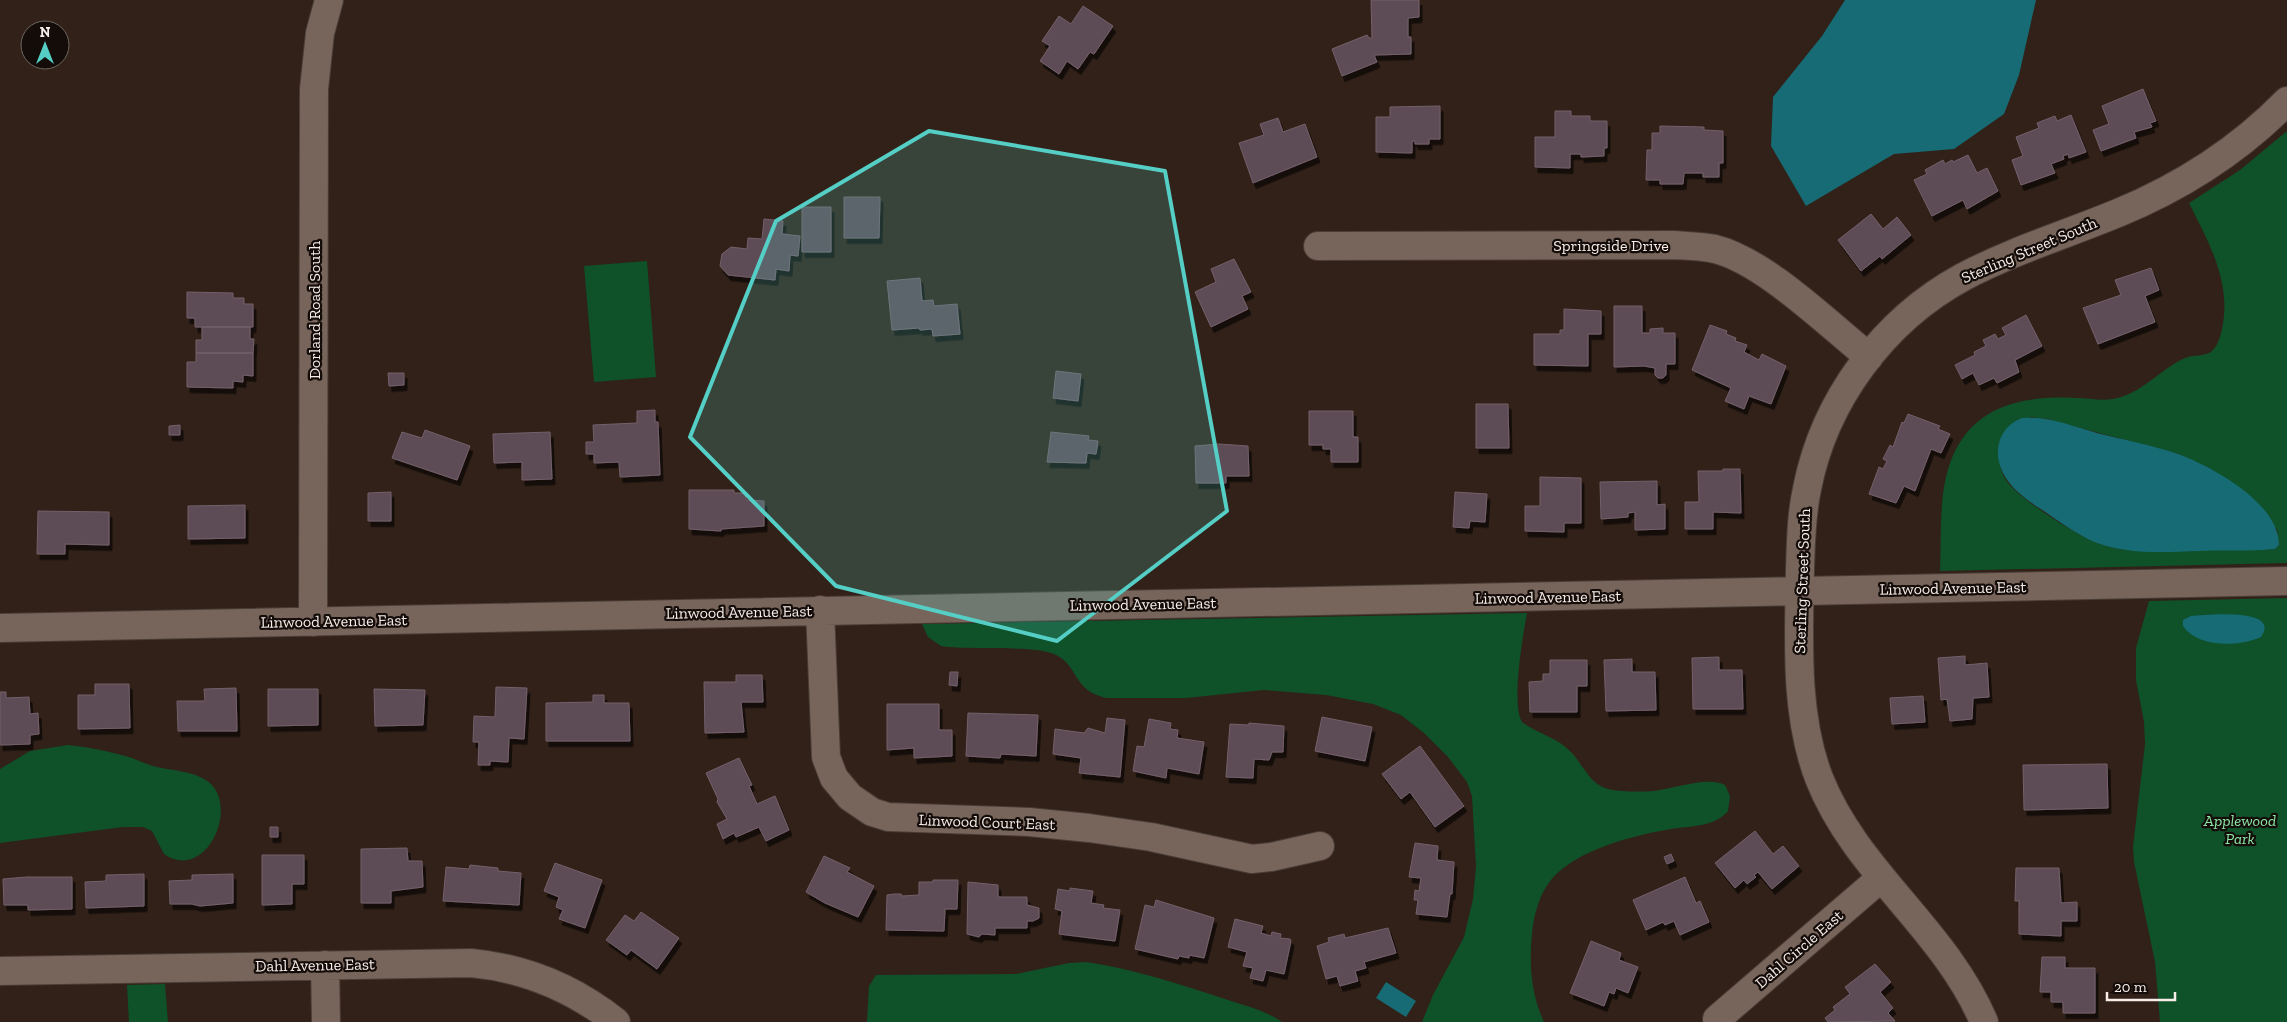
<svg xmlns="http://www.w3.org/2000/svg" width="2287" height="1022" font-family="'Zilla Slab',serif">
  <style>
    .green { fill: #0f5129; fill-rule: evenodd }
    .water { fill: #176b74 }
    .building { fill: #5d4b56; stroke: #73606b; filter: url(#shadow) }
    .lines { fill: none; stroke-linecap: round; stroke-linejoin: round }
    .minor-casing { stroke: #493c36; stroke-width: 30 }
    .minor { stroke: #77645a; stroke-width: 28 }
    .marked { fill: #55cec5; fill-opacity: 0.2; stroke: #55cec5; stroke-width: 4; stroke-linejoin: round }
    .labels { text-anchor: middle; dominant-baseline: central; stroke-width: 4.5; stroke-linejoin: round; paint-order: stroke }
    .street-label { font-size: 16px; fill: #f8ede7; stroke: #130c09 }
    .park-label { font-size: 16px; font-style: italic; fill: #8ce6a5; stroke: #130c09 }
  </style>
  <defs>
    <filter id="shadow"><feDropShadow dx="3" dy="5.5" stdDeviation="0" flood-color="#0009"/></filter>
  </defs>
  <rect width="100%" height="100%" fill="#312118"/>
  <!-- green -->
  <path class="green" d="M 2287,131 L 2287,563 L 1940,571 C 1942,527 1936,472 1965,435 C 1991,401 2035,396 2075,398 C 2088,398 2101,401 2113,399 C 2142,394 2160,369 2185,358 C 2193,355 2205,356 2211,352 C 2218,346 2220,337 2222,329 C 2232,283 2209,243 2189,203 L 2240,170 ZM 2031,417 L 2047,419 L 2178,454 L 2277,529 L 2279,545 L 2275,549 L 2263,550 L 2125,550 C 2111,547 2097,544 2084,537 C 2065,527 2017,497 2006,480 C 1998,466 1998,453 2001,438 Z
    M 647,261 L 656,377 L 594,382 L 584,266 Z
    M 2287,598 L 2287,1022 L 2160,1022 L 2155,962 L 2134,862 L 2133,847 L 2145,744 L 2144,722 L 2136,680 L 2136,648 L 2149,601 Z
    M 1527,613 C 1523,636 1511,703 1522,722 C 1538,734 1557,737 1571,752 C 1583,764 1589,784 1608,789 C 1622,792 1639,792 1654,791 C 1674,789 1707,776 1725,785 L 1730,796 L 1728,811 C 1715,827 1690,826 1671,829 C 1635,835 1575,850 1551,880 C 1539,895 1534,915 1532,933 C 1529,964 1531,994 1544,1022 L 1422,1022 L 1433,995 L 1464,937 L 1473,899 L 1476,867 L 1472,796 L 1467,782 L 1448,757 L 1424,733 L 1401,715 L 1373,704 L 1326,695 L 1264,690 L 1186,698 L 1106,698 C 1072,690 1079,666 1056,655 C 1033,644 970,651 941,646 L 928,637 L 922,624 Z
    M 68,745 C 89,747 112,752 132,758 C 140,761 148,765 157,767 C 174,771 197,771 211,784 C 238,811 205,882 164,854 L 152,831 L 143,827 L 123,827 L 0,843 L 0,769 L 30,751 Z
    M 1086,962 C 1135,969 1182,985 1228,1000 C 1246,1006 1267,1011 1282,1022 L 867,1022 L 869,986 L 876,975 L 1016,974 L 1069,963 Z
    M 165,984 L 168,1022 L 129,1022 L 127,985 Z"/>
  <!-- water -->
  <path class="water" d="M 1845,0 L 2036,0 L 2019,75 L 2004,114 L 1954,149 L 1894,154 L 1806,206 L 1771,146 L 1773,97 L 1822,36 Z
    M 2022,418 C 2048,416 2072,426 2097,433 C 2124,440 2152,445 2178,454 C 2213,467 2279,503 2279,545 L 2275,549 L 2263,550 C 2242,551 2220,550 2199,551 C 2165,552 2130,555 2097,543 C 2076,535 2058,520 2039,508 C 2020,495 2001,481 1998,456 C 1997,438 2006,424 2022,418 Z
    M 2191,616 C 2205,615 2282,607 2261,637 C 2239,647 2198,648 2183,626 L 2183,620 Z
    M 1386,982 L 1416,1001 L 1406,1017 L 1376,998 Z"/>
  <!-- building -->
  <path class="building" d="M 1371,0 L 1419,0 L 1419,17 L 1408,18 L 1408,37 L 1411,37 L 1411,54 L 1374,55 L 1377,62 L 1342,76 L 1332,49 L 1367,35 L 1369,38 L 1372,38 Z
    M 1083,6 L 1113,26 L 1094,54 L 1090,52 L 1078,69 L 1067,61 L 1059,74 L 1040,61 L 1050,46 L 1042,41 L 1059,16 L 1071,24 Z
    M 2143,89 L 2156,121 L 2150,123 L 2152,127 L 2134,132 L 2136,138 L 2101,151 L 2093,130 L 2109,124 L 2102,106 Z
    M 1440,106 L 1440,139 L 1429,139 L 1429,144 L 1415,144 L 1415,141 L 1412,141 L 1412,153 L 1376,152 L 1376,117 L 1390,117 L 1390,107 Z
    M 1555,111 L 1571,111 L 1571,116 L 1590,116 L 1590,121 L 1607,121 L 1607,148 L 1604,148 L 1604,156 L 1581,157 L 1581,154 L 1570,154 L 1570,168 L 1535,167 L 1535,137 L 1555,137 Z
    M 2071,115 L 2086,152 L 2069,158 L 2068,154 L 2063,156 L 2064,159 L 2051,164 L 2055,173 L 2021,185 L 2012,160 L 2023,156 L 2016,137 L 2039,128 L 2037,123 L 2055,116 L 2057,121 Z
    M 1278,118 L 1283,132 L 1305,124 L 1317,157 L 1253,183 L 1239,143 L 1264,135 L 1260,124 Z
    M 1660,126 L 1704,127 L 1704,130 L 1723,131 L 1723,163 L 1719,163 L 1719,177 L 1703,177 L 1703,173 L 1684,173 L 1683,184 L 1660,184 L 1660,180 L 1646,180 L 1647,150 L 1652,150 L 1652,133 L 1660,133 Z
    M 1968,155 L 1977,173 L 1987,168 L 1998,191 L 1967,209 L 1963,200 L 1932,216 L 1914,180 L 1927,174 L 1925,170 L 1943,160 L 1945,164 L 1952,160 L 1953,162 Z
    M 844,197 L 880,197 L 879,238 L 844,238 Z
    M 802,207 L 831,207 L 831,252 L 802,252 Z
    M 1871,214 L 1883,229 L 1897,217 L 1911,235 L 1882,259 L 1880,256 L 1861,271 L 1838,240 Z
    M 764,219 L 783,221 L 782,234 L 800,236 L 798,256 L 790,255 L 789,271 L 776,269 L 775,280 L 728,275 L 720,266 L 722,254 L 731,247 L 747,249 L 748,238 L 762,239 Z
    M 1234,259 L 1251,292 L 1242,296 L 1248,309 L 1211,327 L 1195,292 L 1216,282 L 1211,269 Z
    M 2151,268 L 2159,290 L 2145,296 L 2155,322 L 2098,344 L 2083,308 L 2121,295 L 2115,280 Z
    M 920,278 L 922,301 L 933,300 L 934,306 L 957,304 L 960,334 L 933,336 L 932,329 L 920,330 L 919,328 L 892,330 L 887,281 Z
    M 187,292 L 233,293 L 233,298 L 244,298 L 244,304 L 253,304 L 253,327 L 195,327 L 195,318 L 187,318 Z
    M 1614,306 L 1642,306 L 1642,333 L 1650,333 L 1650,329 L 1663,328 L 1663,333 L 1675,333 L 1675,364 L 1666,364 L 1666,375 L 1663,378 L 1658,378 L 1655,375 L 1655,368 L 1644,366 L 1614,367 Z
    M 1564,309 L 1601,311 L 1601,334 L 1588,334 L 1588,366 L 1534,365 L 1534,334 L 1560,334 L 1560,330 L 1564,330 Z
    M 2026,315 L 2042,346 L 2015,360 L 2019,372 L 1997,383 L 1994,378 L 1979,385 L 1973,373 L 1962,379 L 1955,365 L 1975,355 L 1974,352 L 1986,346 L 1983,340 L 1995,334 L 1998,339 L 2006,335 L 2002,328 Z
    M 1710,325 L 1727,331 L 1726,334 L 1736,338 L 1735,341 L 1747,345 L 1744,352 L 1759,360 L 1762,354 L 1786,366 L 1771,404 L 1749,396 L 1744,409 L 1725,401 L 1731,388 L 1692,370 Z
    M 202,327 L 250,327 L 250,339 L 254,339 L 253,353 L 196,353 L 196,340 L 202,340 Z
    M 196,353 L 253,353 L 253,376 L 243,375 L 243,382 L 233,381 L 233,388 L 187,387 L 187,362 L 196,362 Z
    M 1056,371 L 1081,374 L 1078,401 L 1053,398 Z
    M 388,373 L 404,373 L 404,385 L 389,386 Z
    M 1476,404 L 1508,404 L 1509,448 L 1476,448 Z
    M 655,410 L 655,422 L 658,422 L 660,475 L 620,477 L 619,462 L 594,463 L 594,454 L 586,454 L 586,442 L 594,442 L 593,425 L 637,423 L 637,411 Z
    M 1309,411 L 1353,411 L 1353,437 L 1358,437 L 1358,462 L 1331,462 L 1331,449 L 1323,449 L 1323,445 L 1309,445 Z
    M 1908,414 L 1940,426 L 1938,429 L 1950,434 L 1941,453 L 1931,449 L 1915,491 L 1904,486 L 1896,503 L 1869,494 L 1879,467 L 1883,469 L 1887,461 L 1883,459 L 1890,445 L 1893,447 L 1902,422 L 1904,423 Z
    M 180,425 L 180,435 L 169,435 L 169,426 Z
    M 425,430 L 470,446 L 457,480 L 392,458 L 402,432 L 422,438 Z
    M 550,432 L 552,479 L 522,480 L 522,462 L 494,463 L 493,434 Z
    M 1051,432 L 1089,436 L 1088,440 L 1098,441 L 1096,454 L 1087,453 L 1086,463 L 1047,462 Z
    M 1219,444 L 1248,446 L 1249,476 L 1226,476 L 1226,483 L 1196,483 L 1195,446 Z
    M 1723,469 L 1740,469 L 1741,513 L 1713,512 L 1713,529 L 1685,529 L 1685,502 L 1699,502 L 1698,471 L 1723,471 Z
    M 1540,477 L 1581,478 L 1581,523 L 1564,523 L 1564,532 L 1525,531 L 1525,506 L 1540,506 Z
    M 1657,481 L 1657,505 L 1665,504 L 1665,529 L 1635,530 L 1635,512 L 1628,513 L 1628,517 L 1601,519 L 1600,482 Z
    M 689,490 L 734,490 L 734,493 L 746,493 L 746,500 L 764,501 L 764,526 L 721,529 L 721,531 L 689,529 Z
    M 391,492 L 391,521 L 368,521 L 368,493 Z
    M 1455,492 L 1487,494 L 1485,522 L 1470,521 L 1469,528 L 1453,527 Z
    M 245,505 L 245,538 L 188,539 L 188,506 Z
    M 38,511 L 109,512 L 109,545 L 65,544 L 65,554 L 37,554 Z
    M 1965,656 L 1965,665 L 1987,663 L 1989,697 L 1973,698 L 1972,719 L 1950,721 L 1947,699 L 1941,700 L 1938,658 Z
    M 1719,657 L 1719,670 L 1742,670 L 1743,709 L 1693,709 L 1692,658 Z
    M 1632,659 L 1632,672 L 1655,672 L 1656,710 L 1606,711 L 1604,660 Z
    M 1550,660 L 1587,660 L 1587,686 L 1577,686 L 1577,712 L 1530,712 L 1529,682 L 1543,681 L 1543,674 L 1550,674 Z
    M 950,672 L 958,672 L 957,686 L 949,685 Z
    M 736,675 L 762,675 L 763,702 L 741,702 L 744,732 L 705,733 L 704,682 L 736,682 Z
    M 95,684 L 129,684 L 130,728 L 78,729 L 78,695 L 95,695 Z
    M 496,687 L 527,688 L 524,739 L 509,738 L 508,762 L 490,761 L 490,765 L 478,765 L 479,742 L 473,742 L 474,716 L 495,717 Z
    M 236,688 L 237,731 L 178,731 L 177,701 L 205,701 L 204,689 Z
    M 268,689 L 318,689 L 318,725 L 268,726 Z
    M 374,689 L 425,690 L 423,725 L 375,726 Z
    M 0,692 L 6,692 L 6,698 L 29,697 L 30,714 L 38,713 L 39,734 L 30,735 L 30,744 L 0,745 Z
    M 593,695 L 604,695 L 604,703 L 629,703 L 630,741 L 546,741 L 546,703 L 593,702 Z
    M 1923,696 L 1925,722 L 1892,724 L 1890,698 Z
    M 887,704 L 939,704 L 939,730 L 952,730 L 952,756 L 914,758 L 914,748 L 887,750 Z
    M 968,713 L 1038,715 L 1036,756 L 1001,754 L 1000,758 L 966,756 Z
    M 1322,717 L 1372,727 L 1365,761 L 1315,751 Z
    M 1107,718 L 1125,720 L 1120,777 L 1079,773 L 1081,758 L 1053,754 L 1055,729 L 1084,733 L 1088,728 L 1105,733 Z
    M 1149,719 L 1171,723 L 1170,729 L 1178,730 L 1177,738 L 1204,742 L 1199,774 L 1167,768 L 1166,778 L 1133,771 L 1137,746 L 1144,747 Z
    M 1249,723 L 1284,726 L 1283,752 L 1272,752 L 1269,760 L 1254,759 L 1253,778 L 1226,777 L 1230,724 L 1249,725 Z
    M 1420,746 L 1464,806 L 1435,827 L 1410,792 L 1401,799 L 1382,774 Z
    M 739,758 L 752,785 L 749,786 L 757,804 L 775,796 L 789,830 L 766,841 L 759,827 L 736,837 L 734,833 L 723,839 L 717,824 L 727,819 L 717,802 L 718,799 L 706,773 Z
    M 2107,764 L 2108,808 L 2024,810 L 2023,765 Z
    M 270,827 L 278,827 L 278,837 L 270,837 Z
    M 1755,831 L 1773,854 L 1783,846 L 1799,866 L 1772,889 L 1758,872 L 1754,875 L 1756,877 L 1747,884 L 1744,880 L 1735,888 L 1715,863 Z
    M 1415,843 L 1438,846 L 1437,860 L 1454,862 L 1452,894 L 1450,894 L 1447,917 L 1416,914 L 1418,900 L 1414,900 L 1415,890 L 1419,891 L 1421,878 L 1409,877 Z
    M 407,848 L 408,861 L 422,861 L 423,887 L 391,891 L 391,903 L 361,903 L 361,849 Z
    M 1671,854 L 1674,861 L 1667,864 L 1664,857 Z
    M 262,855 L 304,855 L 304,884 L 292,884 L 292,904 L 262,905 Z
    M 824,856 L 850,868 L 847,872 L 874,886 L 858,917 L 825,903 L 806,892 Z
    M 555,863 L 602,880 L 585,928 L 559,919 L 563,910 L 556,907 L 559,897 L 544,891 Z
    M 470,865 L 498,868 L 498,871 L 521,873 L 519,905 L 443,901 L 446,867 L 469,869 Z
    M 2016,868 L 2059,868 L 2061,903 L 2077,902 L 2077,921 L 2061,921 L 2061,936 L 2019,934 L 2019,901 L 2015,901 Z
    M 144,874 L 144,906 L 86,908 L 85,882 L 106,881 L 106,875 Z
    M 233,874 L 233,903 L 200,906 L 192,904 L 170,904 L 169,881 L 192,880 L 192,875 Z
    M 27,877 L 72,877 L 72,909 L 28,910 L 28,905 L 4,905 L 3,879 Z
    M 1685,877 L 1696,903 L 1700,901 L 1709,922 L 1680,935 L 1674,921 L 1665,925 L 1663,922 L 1646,930 L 1633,900 Z
    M 933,880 L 958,880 L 957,909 L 945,909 L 944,931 L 886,930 L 887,895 L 894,894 L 901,894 L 902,896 L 919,895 L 919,882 L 933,882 Z
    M 968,882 L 998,885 L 998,897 L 1027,897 L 1027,905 L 1039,908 L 1039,918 L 1033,921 L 1027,921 L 1027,928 L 995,928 L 995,935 L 982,934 L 979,937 L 967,934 Z
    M 1070,888 L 1093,891 L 1091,903 L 1104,905 L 1103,908 L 1120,910 L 1115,941 L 1059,934 L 1062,911 L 1055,909 L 1058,889 L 1070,891 Z
    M 1156,900 L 1214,918 L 1204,958 L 1189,955 L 1189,958 L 1179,956 L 1178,959 L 1135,949 L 1145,905 L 1154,907 Z
    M 641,912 L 679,938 L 657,969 L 631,950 L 627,955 L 606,940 L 625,915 L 634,921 Z
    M 1235,919 L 1263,926 L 1261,933 L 1271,936 L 1272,932 L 1281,934 L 1280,938 L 1290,939 L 1291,941 L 1284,974 L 1266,970 L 1263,981 L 1250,978 L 1253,968 L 1243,966 L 1247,952 L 1228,947 Z
    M 1388,928 L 1396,953 L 1364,962 L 1366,968 L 1355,971 L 1358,981 L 1340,986 L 1337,976 L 1326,979 L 1317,946 L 1329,942 L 1328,938 L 1344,934 L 1345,938 Z
    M 1591,941 L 1621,953 L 1619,960 L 1638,967 L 1628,993 L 1616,988 L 1614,994 L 1609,992 L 1604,1006 L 1570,993 Z
    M 2042,957 L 2065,957 L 2065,968 L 2095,968 L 2095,1013 L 2063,1013 L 2063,1002 L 2051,1002 L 2051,992 L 2040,992 Z
    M 1875,964 L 1891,982 L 1880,992 L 1893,1008 L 1888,1013 L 1895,1021 L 1828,1022 L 1825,1018 L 1835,1010 L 1833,1007 L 1850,994 L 1845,987 Z"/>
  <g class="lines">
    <!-- minor casing -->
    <g class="minor-casing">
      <path id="minor" d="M 1318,246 L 1673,245 C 1687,246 1701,246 1715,249 C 1764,261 1828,324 1869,357
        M 820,610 L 826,757 L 834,778 L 850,797 L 872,812 L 888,817 L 1029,822 L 1089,828 L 1151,837 L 1252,859 L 1271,857 L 1320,846
        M 313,622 L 314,89 L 320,33 L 329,0
        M 0,628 L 2287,581
        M 325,965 L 326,1022
        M 0,971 L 471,963 C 525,968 573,988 616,1022
        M 1717,1019 L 1881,878
        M 1984,1022 C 1945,929 1856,872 1819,778 C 1794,713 1799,637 1800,569 C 1801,543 1801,516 1807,489 C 1824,400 1884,320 1963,277 C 2012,251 2067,234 2118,213 C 2181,187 2239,150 2287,101"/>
    </g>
    <!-- minor -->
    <use href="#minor" class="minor"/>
  </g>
  <!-- marked area -->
  <path class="marked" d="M 929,131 L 1165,171 L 1227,511 L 1057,641 L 836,586 L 690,437 L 776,221 Z"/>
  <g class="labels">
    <!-- street labels -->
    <g class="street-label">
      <text x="1611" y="245">Springside Drive</text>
      <text transform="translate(2029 250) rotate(-23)">Sterling Street South</text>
      <text transform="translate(314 310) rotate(-90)">Dorland Road South</text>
      <text transform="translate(1802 581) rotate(-88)">Sterling Street South</text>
      <text transform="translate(1953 588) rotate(-1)">Linwood Avenue East</text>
      <text transform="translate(1548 597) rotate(-1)">Linwood Avenue East</text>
      <text transform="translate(1143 604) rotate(-1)">Linwood Avenue East</text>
      <text transform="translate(739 612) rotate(-1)">Linwood Avenue East</text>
      <text transform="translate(334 621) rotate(-1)">Linwood Avenue East</text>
      <text transform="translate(987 822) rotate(2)">Linwood Court East</text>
      <text transform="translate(1799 949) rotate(-41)">Dahl Circle East</text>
      <text transform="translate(315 965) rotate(-1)">Dahl Avenue East</text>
    </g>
    <!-- park labels -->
    <g class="park-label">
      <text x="2240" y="820">Applewood<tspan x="2240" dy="18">Park</tspan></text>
    </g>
  </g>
  <!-- north arrow -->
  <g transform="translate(45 45)"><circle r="24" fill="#130c09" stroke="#6f6662"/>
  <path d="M0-4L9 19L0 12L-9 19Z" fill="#55cec5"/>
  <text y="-8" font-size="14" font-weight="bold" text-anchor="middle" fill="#f8ede7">N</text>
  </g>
  <!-- scale -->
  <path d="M2107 992v8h68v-8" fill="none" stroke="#f8ede7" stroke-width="2.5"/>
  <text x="2114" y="992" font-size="15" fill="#f8ede7" stroke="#130c09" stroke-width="4" paint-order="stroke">20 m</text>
</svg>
